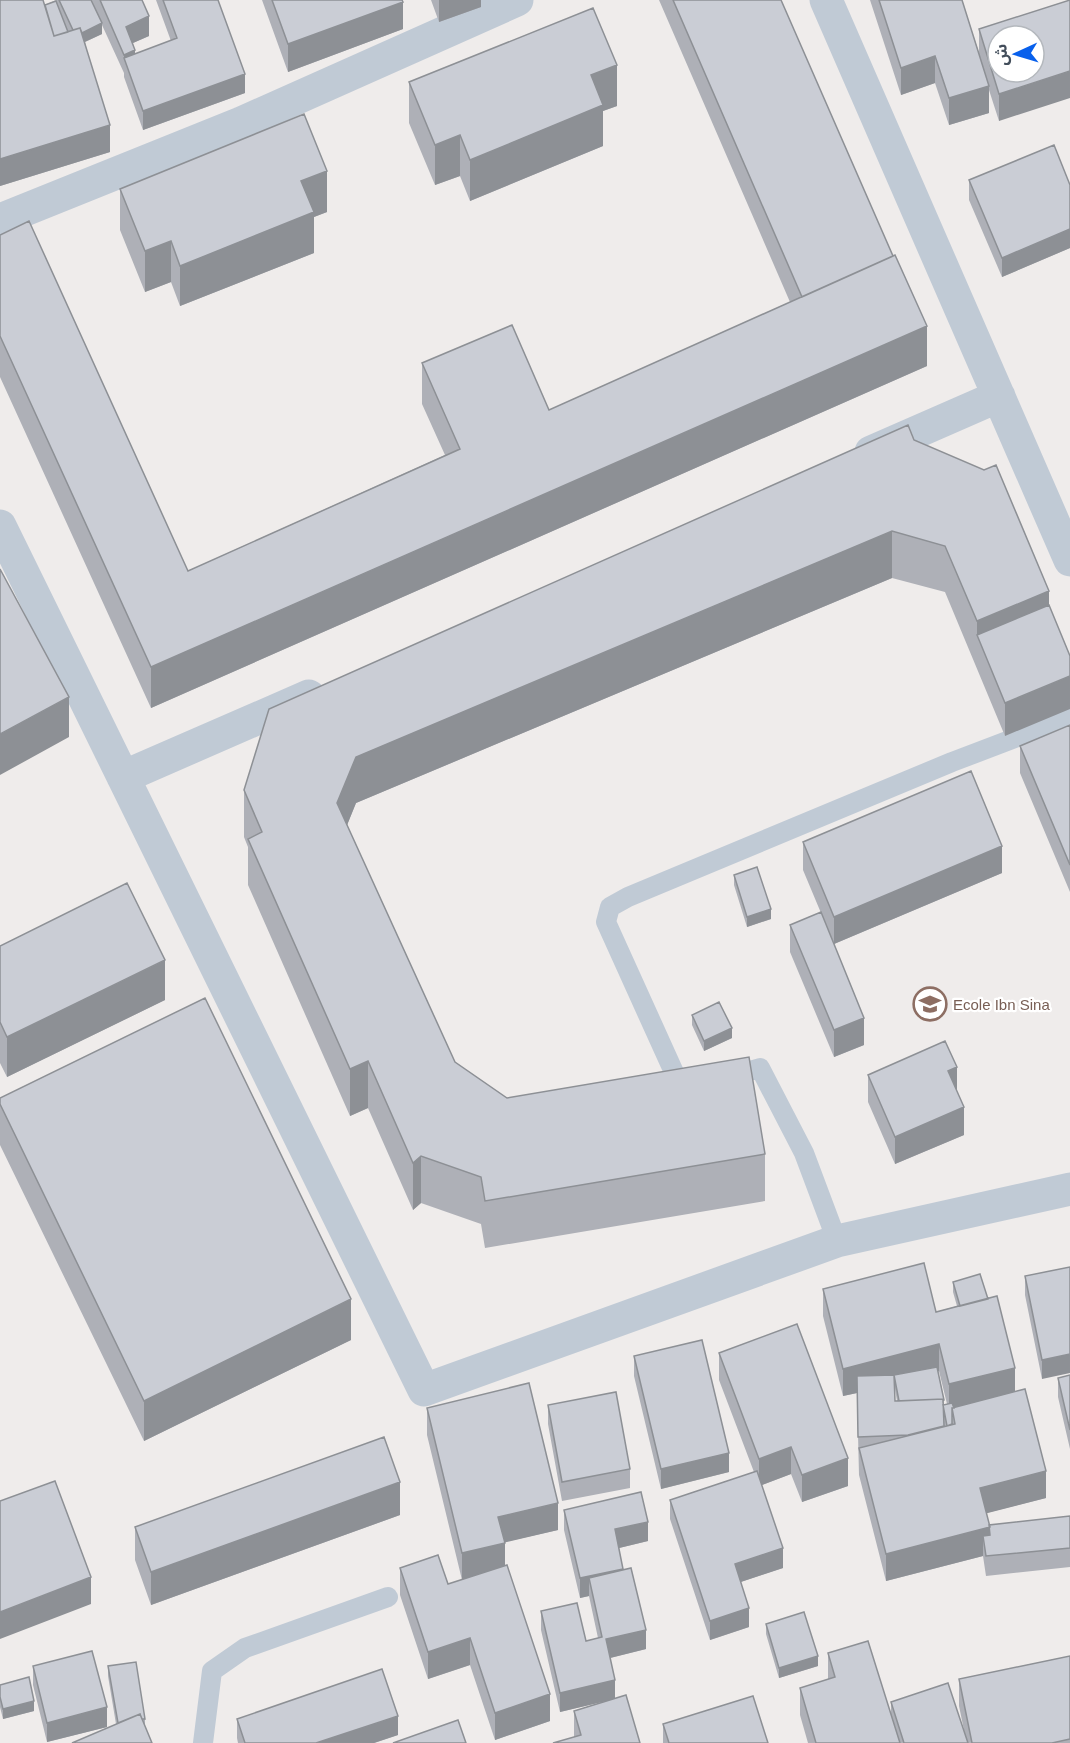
<svg xmlns="http://www.w3.org/2000/svg" width="1070" height="1743" font-family="Arial,'Noto Sans Arabic',sans-serif">
  <style>
    .lines { fill: none; stroke-linecap: round; stroke-linejoin: round }
    .service { stroke: #c0cad5; stroke-width: 20 }
    .minor { stroke: #c0cad5; stroke-width: 33 }
    .wall { fill: #aeb0b7; fill-rule: evenodd }
    .shaded-wall { fill: #8d9095 }
    .building { fill: #cacdd5; stroke: #8d9095; stroke-width: 1.5; fill-rule: evenodd }
    .labels { text-anchor: middle; dominant-baseline: central; stroke-width: 4.5; stroke-linejoin: round; paint-order: stroke }
    .education-label { font-size: 15px; fill: #785e54; stroke: #fff; text-anchor: start }
  </style>
  <rect width="100%" height="100%" fill="#efeceb"/>
  <g class="lines">
    <!-- service -->
    <path class="service" d="M 725,1078 L 760,1068 L 804,1153 L 837,1241
      M 685,1089 L 682,1090 L 606,922 L 610,907 L 628,897 L 952,762 L 1070,717
      M 203,1743 L 212,1671 L 245,1648 L 388,1597"/>
    <!-- minor -->
    <path class="minor" d="M 826,0 L 1070,560
      M 0,220 L 241,123 L 517,0
      M 871,452 L 999,396
      M 0,526 L 424,1390 L 837,1241 L 1070,1189
      M 123,777 L 309,696"/>
  </g>
  <!-- wall -->
  <path class="wall" d="M 0,0 L 45,5 L 56,0 L 142,0 L 149,36 L 133,43 L 135,54 L 171,41 L 156,0 L 218,0 L 245,93 L 143,130 L 124,77 L 124,73 L 102,25 L 102,34 L 85,42 L 110,152 L 0,186 Z
    M 262,0 L 402,0 L 403,29 L 288,72 Z
    M 431,0 L 481,0 L 481,7 L 439,22 Z
    M 659,0 L 781,0 L 927,366 L 151,708 L 0,377 L 0,235 L 188,571 L 445,455 L 422,404 L 422,363 L 549,410 L 790,302 Z
    M 870,0 L 962,0 L 979,53 L 979,29 L 1070,0 L 999,121 L 989,90 L 989,113 L 949,125 L 935,83 L 901,95 Z
    M 409,82 L 617,106 L 603,111 L 603,146 L 470,201 L 460,176 L 435,185 L 409,123 Z
    M 969,180 L 1070,185 L 1070,248 L 1002,277 L 969,200 Z
    M 120,189 L 327,212 L 314,217 L 314,253 L 180,306 L 171,282 L 145,292 L 120,230 Z
    M 914,440 L 1049,591 L 1005,736 L 945,592 L 892,578 L 356,803 L 347,825 L 455,1062 L 507,1098 L 765,1154 L 765,1201 L 485,1248 L 481,1224 L 421,1203 L 413,1210 L 368,1108 L 350,1116 L 248,885 L 248,847 L 244,837 L 244,790 Z
    M 1070,725 L 1070,892 L 1020,773 L 1020,746 Z
    M 803,842 L 1002,873 L 834,944 L 803,870 Z
    M 734,875 L 771,919 L 747,927 L 734,885 Z
    M 790,925 L 864,1045 L 834,1057 L 790,952 Z
    M 0,946 L 165,1000 L 7,1077 L 0,1063 Z
    M 692,1015 L 732,1038 L 704,1051 L 692,1025 Z
    M 868,1075 L 957,1092 L 964,1135 L 895,1164 L 868,1102 Z
    M 0,1098 L 351,1340 L 144,1441 L 0,1145 Z
    M 1070,1267 L 1042,1379 L 1025,1295 L 1025,1276 Z
    M 953,1282 L 1015,1392 L 1046,1498 L 986,1513 L 989,1525 L 1070,1516 L 1070,1567 L 986,1576 L 983,1556 L 886,1581 L 859,1475 L 857,1393 L 843,1396 L 823,1316 L 823,1289 L 936,1312 L 957,1306 L 953,1292 ZM 939,1371 L 947,1404 L 944,1405 L 938,1372 ZM 895,1389 L 897,1401 L 895,1401 Z
    M 719,1353 L 848,1486 L 802,1502 L 791,1474 L 762,1485 L 783,1568 L 740,1582 L 749,1627 L 710,1640 L 670,1519 L 670,1500 L 754,1472 L 719,1380 Z
    M 634,1356 L 729,1472 L 661,1489 L 634,1376 Z
    M 1070,1375 L 1070,1449 L 1058,1397 L 1058,1378 Z
    M 548,1405 L 630,1469 L 630,1488 L 562,1501 L 548,1424 Z
    M 427,1408 L 558,1530 L 505,1542 L 505,1565 L 550,1721 L 495,1740 L 470,1665 L 428,1679 L 400,1595 L 400,1568 L 448,1584 L 462,1580 L 427,1435 Z
    M 564,1510 L 648,1541 L 619,1548 L 623,1570 L 646,1649 L 610,1658 L 615,1699 L 640,1743 L 574,1737 L 574,1711 L 609,1700 L 560,1712 L 541,1630 L 541,1611 L 586,1641 L 598,1638 L 589,1596 L 580,1598 L 564,1530 Z
    M 400,1515 L 151,1605 L 135,1560 L 135,1527 Z
    M 766,1624 L 818,1666 L 779,1678 L 766,1634 Z
    M 828,1653 L 891,1713 L 891,1702 L 965,1735 L 959,1706 L 959,1679 L 1070,1656 L 1070,1743 L 808,1743 L 800,1715 L 800,1688 L 828,1680 Z
    M 33,1666 L 107,1727 L 47,1742 L 33,1685 Z
    M 108,1666 L 145,1719 L 145,1725 L 116,1724 L 108,1676 Z
    M 0,1685 L 34,1711 L 3,1719 L 0,1707 Z
    M 237,1719 L 398,1735 L 374,1743 L 238,1743 L 237,1738 Z
    M 663,1724 L 768,1743 L 663,1743 Z"/>
  <!-- shaded-wall -->
  <path class="shaded-wall" d="M 439,0 L 481,0 L 481,7 L 439,22 Z
    M 403,2 L 403,29 L 288,72 L 288,44 Z
    M 149,16 L 149,36 L 126,46 L 126,27 Z
    M 102,23 L 102,34 L 76,46 L 76,36 Z
    M 135,50 L 135,69 L 124,59 L 124,55 Z
    M 935,56 L 935,83 L 901,95 L 901,68 Z
    M 617,65 L 617,106 L 603,111 L 603,146 L 470,201 L 470,160 L 591,75 Z
    M 1070,71 L 1070,98 L 999,121 L 999,94 Z
    M 245,74 L 245,93 L 143,130 L 143,111 Z
    M 989,86 L 989,113 L 949,125 L 949,98 Z
    M 110,125 L 110,152 L 0,186 L 0,159 Z
    M 460,135 L 460,176 L 435,185 L 435,145 Z
    M 327,171 L 327,212 L 314,217 L 314,253 L 180,306 L 180,266 L 301,181 Z
    M 1070,229 L 1070,248 L 1002,277 L 1002,258 Z
    M 171,241 L 171,282 L 145,292 L 145,251 Z
    M 927,326 L 927,366 L 151,708 L 151,667 Z
    M 892,531 L 892,578 L 356,803 L 337,850 L 337,803 L 356,757 Z
    M 1049,591 L 1049,638 L 977,635 L 977,621 Z
    M 1070,676 L 1070,709 L 1005,736 L 1005,703 Z
    M 69,697 L 69,737 L 0,775 L 0,734 Z
    M 1002,846 L 1002,873 L 834,944 L 834,917 Z
    M 771,909 L 771,919 L 747,927 L 747,917 Z
    M 165,960 L 165,1000 L 7,1077 L 7,1037 Z
    M 864,1018 L 864,1045 L 834,1057 L 834,1030 Z
    M 732,1028 L 732,1038 L 704,1051 L 704,1041 Z
    M 368,1061 L 368,1108 L 350,1116 L 350,1069 Z
    M 957,1067 L 957,1095 L 948,1071 Z
    M 964,1107 L 964,1135 L 895,1164 L 895,1137 Z
    M 421,1156 L 421,1203 L 413,1210 L 413,1163 Z
    M 351,1299 L 351,1340 L 144,1441 L 144,1401 Z
    M 939,1344 L 939,1371 L 895,1383 L 857,1376 L 857,1393 L 843,1396 L 843,1369 Z
    M 1070,1354 L 1070,1373 L 1042,1379 L 1042,1360 Z
    M 1015,1368 L 1015,1395 L 949,1411 L 949,1384 Z
    M 791,1447 L 791,1474 L 759,1486 L 759,1459 Z
    M 729,1453 L 729,1472 L 661,1489 L 661,1469 Z
    M 848,1458 L 848,1486 L 802,1502 L 802,1475 Z
    M 1046,1471 L 1046,1498 L 980,1515 L 980,1488 Z
    M 400,1482 L 400,1515 L 151,1605 L 151,1572 Z
    M 558,1503 L 558,1530 L 498,1544 L 498,1517 Z
    M 648,1522 L 648,1541 L 615,1549 L 615,1529 Z
    M 990,1527 L 990,1554 L 983,1536 L 983,1556 L 886,1581 L 886,1554 Z
    M 505,1543 L 505,1570 L 462,1580 L 462,1553 Z
    M 783,1548 L 783,1568 L 735,1584 L 735,1564 Z
    M 623,1569 L 623,1588 L 589,1578 L 589,1596 L 580,1598 L 580,1578 Z
    M 91,1577 L 91,1604 L 0,1639 L 0,1612 Z
    M 749,1608 L 749,1627 L 710,1640 L 710,1621 Z
    M 646,1630 L 646,1649 L 606,1659 L 606,1639 Z
    M 470,1638 L 470,1665 L 428,1679 L 428,1652 Z
    M 818,1656 L 818,1666 L 779,1678 L 779,1668 Z
    M 615,1680 L 615,1699 L 560,1712 L 560,1693 Z
    M 550,1694 L 550,1721 L 495,1740 L 495,1713 Z
    M 34,1701 L 34,1711 L 3,1719 L 3,1709 Z
    M 107,1707 L 107,1727 L 47,1742 L 47,1723 Z
    M 398,1716 L 398,1735 L 374,1743 L 316,1743 Z"/>
  <!-- building -->
  <path class="building" d="M 0,0 L 43,0 L 54,36 L 80,28 L 110,125 L 0,159 Z
    M 59,0 L 91,0 L 102,23 L 82,33 L 80,28 L 73,30 Z
    M 100,0 L 142,0 L 149,16 L 126,27 L 135,50 L 124,55 Z
    M 163,0 L 218,0 L 245,74 L 143,111 L 124,58 L 177,38 Z
    M 272,0 L 402,0 L 403,2 L 288,44 Z
    M 673,0 L 781,0 L 893,256 L 802,297 Z
    M 879,0 L 962,0 L 989,86 L 949,98 L 935,56 L 901,68 Z
    M 1070,0 L 1070,71 L 999,94 L 979,29 ZM 998,36 L 1034,36 L 1034,72 L 998,72 Z
    M 56,1 L 68,32 L 54,36 L 45,5 Z
    M 593,8 L 617,65 L 591,75 L 603,105 L 470,160 L 460,135 L 435,145 L 409,82 Z
    M 304,114 L 327,171 L 301,181 L 314,212 L 180,266 L 171,241 L 145,251 L 120,189 Z
    M 1054,145 L 1070,185 L 1070,229 L 1002,258 L 969,180 Z
    M 29,221 L 188,571 L 460,449 L 422,363 L 512,325 L 549,410 L 895,255 L 927,326 L 151,667 L 0,336 L 0,235 Z
    M 908,425 L 914,440 L 984,470 L 996,465 L 1049,591 L 977,621 L 945,546 L 892,531 L 356,757 L 337,803 L 455,1062 L 507,1098 L 749,1057 L 765,1154 L 485,1201 L 481,1177 L 421,1156 L 413,1163 L 368,1061 L 350,1069 L 248,839 L 262,832 L 244,790 L 269,709 Z
    M 0,569 L 69,697 L 0,734 Z
    M 1049,605 L 1070,656 L 1070,676 L 1005,703 L 977,635 Z
    M 1070,725 L 1070,865 L 1020,746 Z
    M 971,771 L 1002,846 L 834,917 L 803,842 Z
    M 757,867 L 771,909 L 747,917 L 734,875 Z
    M 127,883 L 165,960 L 7,1037 L 0,1022 L 0,946 Z
    M 821,912 L 864,1018 L 834,1030 L 790,925 Z
    M 205,998 L 351,1299 L 144,1401 L 0,1104 L 0,1098 Z
    M 719,1002 L 732,1028 L 704,1041 L 692,1015 Z
    M 945,1041 L 957,1067 L 948,1071 L 964,1107 L 895,1137 L 868,1075 Z
    M 924,1263 L 936,1312 L 997,1296 L 1015,1368 L 949,1384 L 939,1344 L 843,1369 L 823,1289 Z
    M 1070,1267 L 1070,1354 L 1042,1360 L 1025,1276 Z
    M 980,1274 L 988,1299 L 960,1306 L 953,1282 Z
    M 797,1324 L 848,1458 L 802,1475 L 791,1447 L 759,1459 L 719,1353 Z
    M 702,1340 L 729,1453 L 661,1469 L 634,1356 Z
    M 937,1367 L 944,1400 L 943,1401 L 943,1399 L 899,1401 L 894,1375 Z
    M 894,1375 L 895,1401 L 943,1399 L 944,1426 L 908,1435 L 858,1437 L 857,1376 Z
    M 1070,1375 L 1070,1430 L 1058,1378 Z
    M 529,1383 L 558,1503 L 498,1517 L 505,1543 L 462,1553 L 427,1408 Z
    M 1025,1389 L 1046,1471 L 980,1488 L 990,1527 L 886,1554 L 859,1448 L 955,1424 L 952,1408 Z
    M 616,1392 L 630,1469 L 562,1482 L 548,1405 Z
    M 952,1403 L 954,1408 L 952,1408 L 952,1424 L 947,1426 L 943,1405 Z
    M 384,1437 L 400,1482 L 151,1572 L 135,1527 Z
    M 757,1471 L 783,1548 L 735,1564 L 749,1608 L 710,1621 L 670,1500 Z
    M 55,1481 L 91,1577 L 0,1612 L 0,1501 Z
    M 641,1492 L 648,1522 L 615,1529 L 623,1569 L 580,1578 L 564,1510 Z
    M 1070,1516 L 1070,1548 L 986,1556 L 983,1536 L 990,1535 L 989,1525 Z
    M 438,1555 L 448,1584 L 507,1565 L 550,1694 L 495,1713 L 470,1638 L 428,1652 L 400,1568 Z
    M 631,1568 L 646,1630 L 606,1639 L 615,1680 L 560,1693 L 541,1611 L 577,1603 L 586,1641 L 602,1637 L 589,1578 Z
    M 804,1612 L 818,1656 L 779,1668 L 766,1624 Z
    M 868,1641 L 900,1743 L 816,1743 L 800,1688 L 835,1677 L 828,1653 Z
    M 92,1651 L 107,1707 L 47,1723 L 33,1666 Z
    M 1070,1656 L 1070,1739 L 1052,1743 L 972,1743 L 959,1679 Z
    M 136,1662 L 145,1719 L 142,1719 L 140,1714 L 118,1723 L 108,1666 Z
    M 382,1669 L 398,1716 L 316,1743 L 245,1743 L 237,1719 Z
    M 29,1677 L 34,1701 L 3,1709 L 0,1697 L 0,1685 Z
    M 948,1683 L 968,1743 L 904,1743 L 891,1702 Z
    M 626,1695 L 640,1743 L 553,1743 L 581,1735 L 574,1711 Z
    M 753,1696 L 768,1743 L 669,1743 L 663,1724 Z
    M 140,1714 L 152,1743 L 72,1743 Z
    M 458,1720 L 466,1743 L 393,1743 Z"/>
  <!-- icons -->
  <defs>
    <g id="school-ring" transform="scale(1.725)"><circle r="9.5" fill="#fff" stroke="#8d6e63" stroke-width="1.5"/><path d="M0-5L7-2L0 1L-7-2ZM-4 1L0 2.5L4 1V4Q0 6-4 4Z" fill="#8d6e63"/></g>
  </defs>
  <g fill-rule="evenodd">
    <use href="#school-ring" x="930" y="1004"/>
  </g>
  <g class="labels">
    <!-- education labels -->
    <g class="education-label">
      <text x="953" y="1004">Ecole Ibn Sina</text>
    </g>
  </g>
  <!-- north arrow -->
  <g transform="translate(1016 54) rotate(266)"><circle r="28" fill="#ffffff" stroke="#b4b8bd" stroke-width="1.5"/>
  <path d="M0-4.5L10 22L0 15L-10 22Z" fill="#0860ec"/>
  <text y="-9" font-size="16" font-weight="bold" text-anchor="middle" fill="#434e5b">ش</text>
  </g>
</svg>
